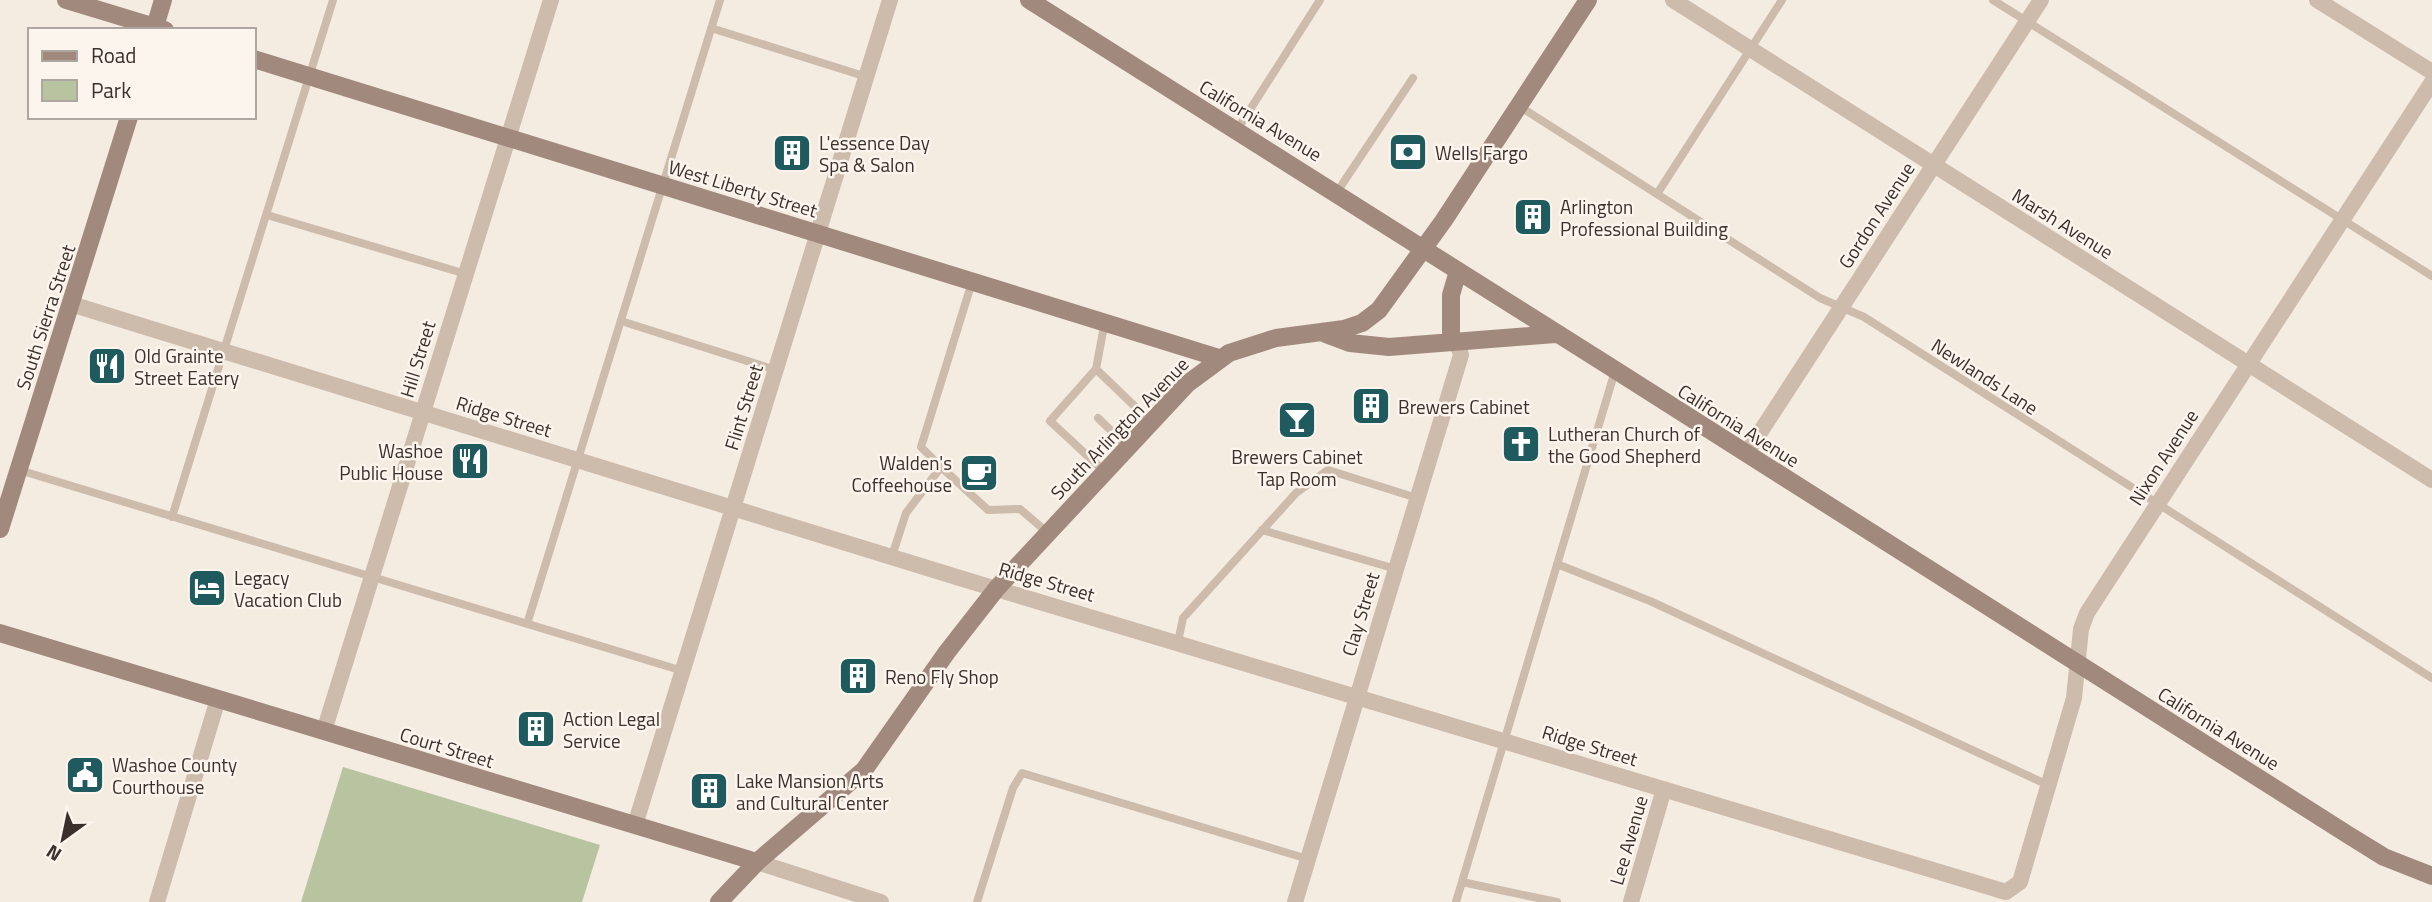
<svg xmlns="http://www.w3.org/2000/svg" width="2432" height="902" font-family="'Titillium Web',sans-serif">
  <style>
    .green { fill: #b8c4a0 }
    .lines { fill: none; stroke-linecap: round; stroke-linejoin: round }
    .lane { stroke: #cdbbac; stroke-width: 8 }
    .street { stroke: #cdbbac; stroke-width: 16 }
    .secondary { stroke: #a18a7d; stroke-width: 18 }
    .labels { text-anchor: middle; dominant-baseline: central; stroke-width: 5; stroke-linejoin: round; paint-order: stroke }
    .street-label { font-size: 19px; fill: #3b302b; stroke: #fbf5ee }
    .poi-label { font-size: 19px; fill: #3b302b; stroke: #fbf5ee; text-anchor: start }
  </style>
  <rect width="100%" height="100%" fill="#f4ebe1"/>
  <!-- green -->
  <path class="green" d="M 343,767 L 600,845 L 582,902 L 301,902 Z"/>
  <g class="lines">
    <!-- lane -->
    <path class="lane" d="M 1993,0 L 2432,276
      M 711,28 L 867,77
      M 1519,106 L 1820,298 L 1864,317 L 2432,678
      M 1237,130 L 1320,0
      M 1337,192 L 1413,78
      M 1657,194 L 1782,0
      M 267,215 L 466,274
      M 621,321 L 776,370
      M 1105,321 L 1096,369 L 1151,422
      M 1096,369 L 1050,421 L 1105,472
      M 1098,418 L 1128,447
      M 941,467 L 988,510 L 1020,509 L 1048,533
      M 19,470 L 683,671
      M 172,517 L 333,0
      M 1262,530 L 1396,569
      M 892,556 L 906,513 L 941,467 L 921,447 L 972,282
      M 1557,564 L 1650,601 L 2048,785
      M 527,624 L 720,0
      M 1178,642 L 1183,618 L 1296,493 L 1328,470 L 1417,498
      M 1462,882 L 1557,902
      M 977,902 L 1013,788 L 1022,773 L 1308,859
      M 1456,902 L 1615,371"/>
    <!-- street -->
    <path class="street" d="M 1673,0 L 2432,480
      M 2317,0 L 2432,72
      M 71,304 L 963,579 L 2006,892 L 2020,882 L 2074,698 L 2081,629 L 2087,613 L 2432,82
      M 1746,454 L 2041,0
      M 324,731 L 551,0
      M 635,825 L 890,0
      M 757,862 L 881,902
      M 157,902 L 218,699
      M 1295,902 L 1461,355 L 1459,348 L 1451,341
      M 1631,902 L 1664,789"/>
    <!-- secondary -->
    <path class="secondary" d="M 66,0 L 165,30
      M 1029,0 C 1470,278 1910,556 2350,836 L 2384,857 L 2432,876
      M 154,30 L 163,0
      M 254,59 L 1219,358
      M 1326,334 L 1350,343 L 1389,347 L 1555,334
      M 1451,341 L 1451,295 L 1458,271
      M 0,529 L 129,117
      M 0,633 L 757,862
      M 719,902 L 757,862 L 864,770 L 947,652 L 997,588 L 1187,384 L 1229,353 L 1276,338 L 1344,329 L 1362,323 L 1379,310 L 1444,220 L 1588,0"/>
  </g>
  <!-- icons -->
  <defs>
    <g id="bank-square" transform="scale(2.0125)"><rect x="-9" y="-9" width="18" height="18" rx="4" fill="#1f5a5e" stroke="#fbf5ee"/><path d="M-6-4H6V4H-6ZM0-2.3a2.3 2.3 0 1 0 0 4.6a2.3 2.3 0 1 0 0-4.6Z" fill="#fff"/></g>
    <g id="building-square" transform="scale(2.0125)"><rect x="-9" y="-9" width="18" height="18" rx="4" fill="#1f5a5e" stroke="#fbf5ee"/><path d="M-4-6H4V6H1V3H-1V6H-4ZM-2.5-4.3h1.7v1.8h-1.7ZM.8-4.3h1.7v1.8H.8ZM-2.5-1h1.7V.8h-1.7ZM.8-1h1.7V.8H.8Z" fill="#fff"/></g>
    <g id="restaurant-square" transform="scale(2.0125)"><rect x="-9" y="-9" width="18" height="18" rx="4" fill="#1f5a5e" stroke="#fbf5ee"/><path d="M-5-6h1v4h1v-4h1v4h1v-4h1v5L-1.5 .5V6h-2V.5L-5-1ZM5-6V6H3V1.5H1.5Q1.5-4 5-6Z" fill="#fff"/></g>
    <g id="bar-square" transform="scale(2.0125)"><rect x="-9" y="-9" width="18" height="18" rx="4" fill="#1f5a5e" stroke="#fbf5ee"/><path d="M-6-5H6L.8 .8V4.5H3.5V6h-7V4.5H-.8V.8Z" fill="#fff"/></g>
    <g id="church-square" transform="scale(2.0125)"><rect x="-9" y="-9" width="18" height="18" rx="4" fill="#1f5a5e" stroke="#fbf5ee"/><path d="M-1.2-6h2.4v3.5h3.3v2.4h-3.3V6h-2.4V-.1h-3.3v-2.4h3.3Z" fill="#fff"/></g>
    <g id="cafe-square" transform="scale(2.0125)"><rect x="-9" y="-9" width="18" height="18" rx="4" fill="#1f5a5e" stroke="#fbf5ee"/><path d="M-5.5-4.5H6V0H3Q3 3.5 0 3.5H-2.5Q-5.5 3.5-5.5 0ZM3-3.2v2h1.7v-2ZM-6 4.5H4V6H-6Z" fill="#fff"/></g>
    <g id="hotel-square" transform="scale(2.0125)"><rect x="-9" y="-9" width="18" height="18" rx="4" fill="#1f5a5e" stroke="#fbf5ee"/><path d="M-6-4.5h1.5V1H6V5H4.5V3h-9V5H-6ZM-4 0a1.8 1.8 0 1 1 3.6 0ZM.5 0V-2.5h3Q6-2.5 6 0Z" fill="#fff"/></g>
    <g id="civic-square" transform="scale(2.0125)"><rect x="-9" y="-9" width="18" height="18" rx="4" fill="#1f5a5e" stroke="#fbf5ee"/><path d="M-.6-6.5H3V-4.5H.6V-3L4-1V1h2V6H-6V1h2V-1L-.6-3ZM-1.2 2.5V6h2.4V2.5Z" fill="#fff"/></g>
  </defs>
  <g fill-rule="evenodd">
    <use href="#bank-square" x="1408" y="152"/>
    <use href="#building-square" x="792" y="153"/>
    <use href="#building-square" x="1533" y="217"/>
    <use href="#restaurant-square" x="107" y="366"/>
    <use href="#building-square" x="1371" y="406"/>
    <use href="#bar-square" x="1297" y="420"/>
    <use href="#church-square" x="1521" y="444"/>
    <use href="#restaurant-square" x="470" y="461"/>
    <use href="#cafe-square" x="979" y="473"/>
    <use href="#hotel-square" x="207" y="588"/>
    <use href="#building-square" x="858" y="676"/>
    <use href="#building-square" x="536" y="729"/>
    <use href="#civic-square" x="85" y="775"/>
    <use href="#building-square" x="709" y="791"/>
  </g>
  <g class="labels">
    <!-- street labels -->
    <g class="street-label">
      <text transform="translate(1261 120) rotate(31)">California Avenue</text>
      <text transform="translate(743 188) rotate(17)">West Liberty Street</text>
      <text transform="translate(1876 215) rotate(-57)">Gordon Avenue</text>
      <text transform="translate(2063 223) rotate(32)">Marsh Avenue</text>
      <text transform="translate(45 317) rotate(-72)">South Sierra Street</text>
      <text transform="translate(417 359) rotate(-73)">Hill Street</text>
      <text transform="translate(1985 376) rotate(33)">Newlands Lane</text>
      <text transform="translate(743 407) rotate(-73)">Flint Street</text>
      <text transform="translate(504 416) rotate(17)">Ridge Street</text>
      <text transform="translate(1739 425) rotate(32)">California Avenue</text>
      <text transform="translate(1119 428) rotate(-46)">South Arlington Avenue</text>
      <text transform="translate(2163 457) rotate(-57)">Nixon Avenue</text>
      <text transform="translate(1047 581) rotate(16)">Ridge Street</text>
      <text transform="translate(1360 614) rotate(-73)">Clay Street</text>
      <text transform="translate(2219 728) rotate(32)">California Avenue</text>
      <text transform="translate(1590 745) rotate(17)">Ridge Street</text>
      <text transform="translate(447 747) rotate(17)">Court Street</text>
      <text transform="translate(1628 840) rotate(-74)">Lee Avenue</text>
    </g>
    <!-- poi labels -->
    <g class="poi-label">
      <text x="819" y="142">L'essence Day<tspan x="819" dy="22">Spa &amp; Salon</tspan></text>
      <text x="1435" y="152">Wells Fargo</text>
      <text x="1560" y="206">Arlington<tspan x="1560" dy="22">Professional Building</tspan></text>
      <text x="134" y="355">Old Grainte<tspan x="134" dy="22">Street Eatery</tspan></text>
      <text x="1398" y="406">Brewers Cabinet</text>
      <text x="1548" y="433">Lutheran Church of<tspan x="1548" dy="22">the Good Shepherd</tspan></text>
      <text x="443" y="450" text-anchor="end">Washoe<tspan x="443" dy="22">Public House</tspan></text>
      <text x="1297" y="456" text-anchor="middle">Brewers Cabinet<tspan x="1297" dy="22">Tap Room</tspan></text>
      <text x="952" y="462" text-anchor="end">Walden's<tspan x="952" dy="22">Coffeehouse</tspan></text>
      <text x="234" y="577">Legacy<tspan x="234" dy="22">Vacation Club</tspan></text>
      <text x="885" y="676">Reno Fly Shop</text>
      <text x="563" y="718">Action Legal<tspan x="563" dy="22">Service</tspan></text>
      <text x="112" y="764">Washoe County<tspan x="112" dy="22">Courthouse</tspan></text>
      <text x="736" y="780">Lake Mansion Arts<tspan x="736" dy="22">and Cultural Center</tspan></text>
    </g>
  </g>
  <!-- legend -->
  <rect x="28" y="28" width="228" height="91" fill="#fbf5ee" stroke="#aea6a0" stroke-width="2"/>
  <rect x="42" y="51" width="35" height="10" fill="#a18a7d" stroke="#aea6a0" stroke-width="2"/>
  <text x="91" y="63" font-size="21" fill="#3b302b">Road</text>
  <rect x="42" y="80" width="35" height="21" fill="#b8c4a0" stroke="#aea6a0" stroke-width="2"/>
  <text x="91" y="98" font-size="21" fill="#3b302b">Park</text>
  <!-- north arrow -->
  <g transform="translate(63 839) rotate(213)" stroke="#fbf5ee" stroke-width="5" paint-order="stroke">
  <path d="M0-5L12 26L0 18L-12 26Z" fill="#3b302b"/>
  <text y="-10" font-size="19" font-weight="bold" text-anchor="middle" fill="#3b302b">N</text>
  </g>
</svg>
